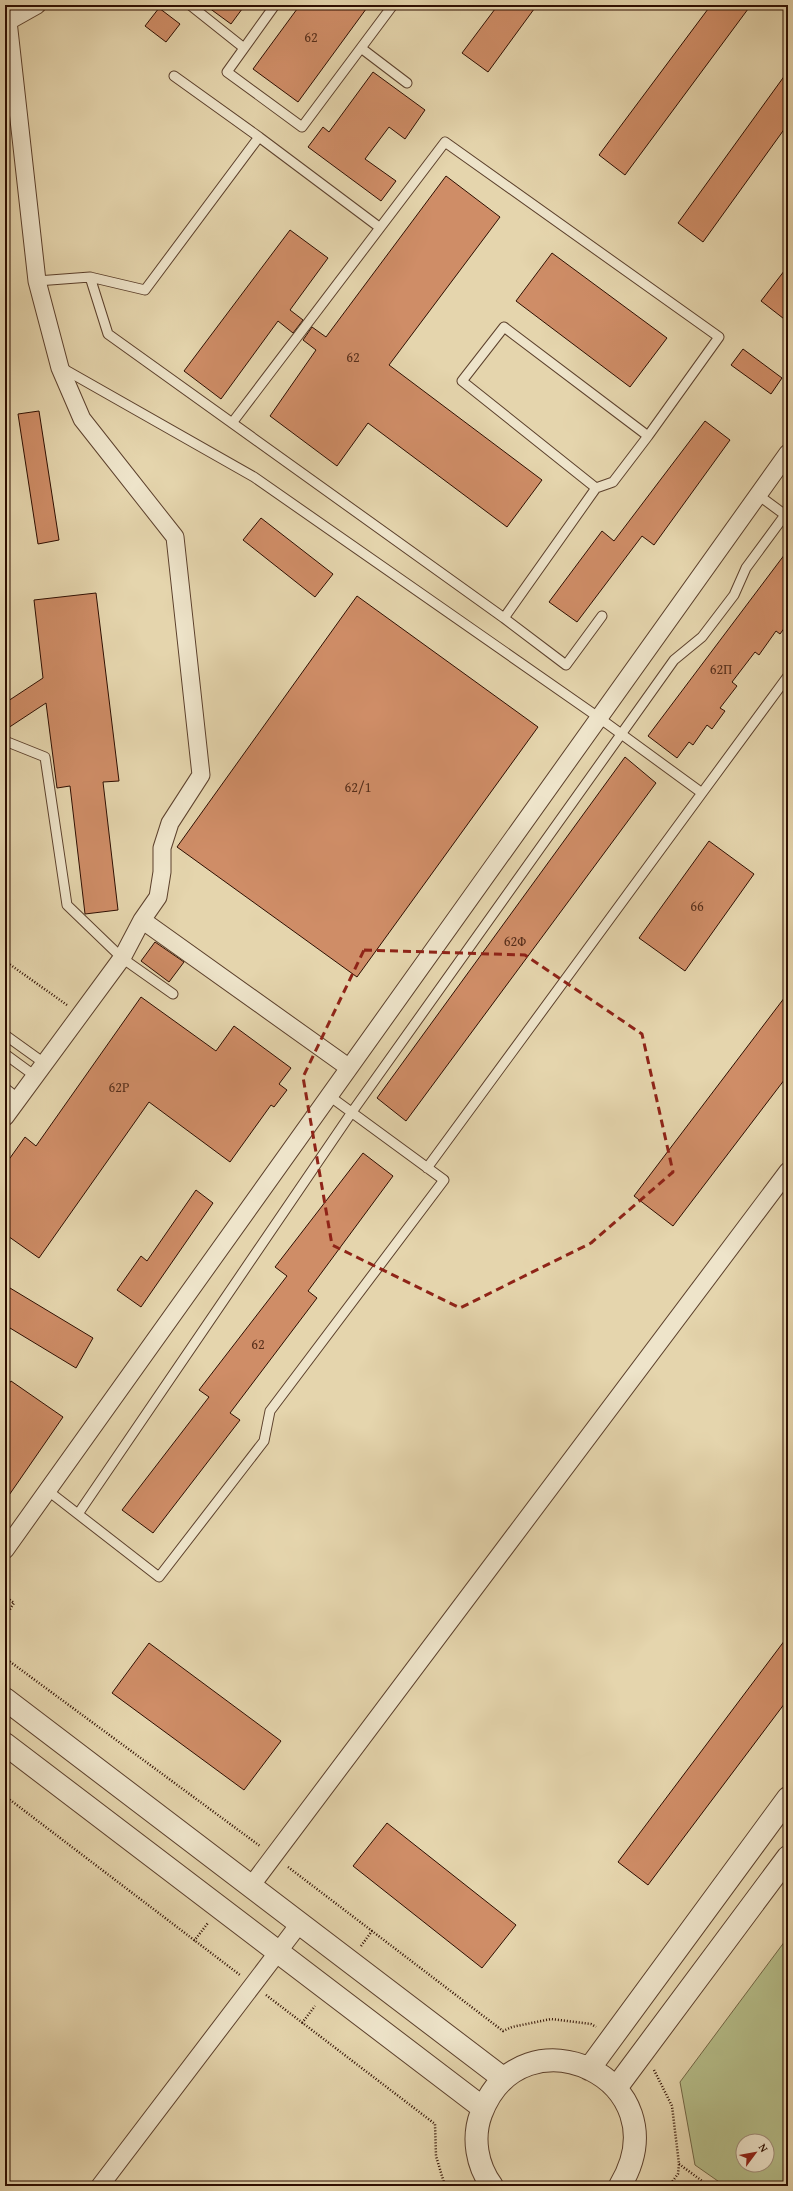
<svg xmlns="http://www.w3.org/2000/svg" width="793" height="2191" font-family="'Gentium Book Plus',serif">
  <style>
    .green { fill: #b5bd89; stroke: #726645; fill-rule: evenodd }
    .building { fill: #cf8d67; stroke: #2e0e01 }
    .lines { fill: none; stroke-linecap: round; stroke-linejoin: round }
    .service-casing { stroke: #5c402c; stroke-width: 11 }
    .minor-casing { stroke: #5c402c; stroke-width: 19 }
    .tertiary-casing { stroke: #5c402c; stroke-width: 24 }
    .path { stroke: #2e0e01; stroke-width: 2.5; stroke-dasharray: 1 2; stroke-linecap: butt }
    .service { stroke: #eee4ca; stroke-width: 9 }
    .minor { stroke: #eee4ca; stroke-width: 17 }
    .tertiary { stroke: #eee4ca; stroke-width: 22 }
    .marked { fill: none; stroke: #8f2418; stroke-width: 3; stroke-dasharray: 8 5; stroke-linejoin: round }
    .labels { text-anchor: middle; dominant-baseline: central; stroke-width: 3.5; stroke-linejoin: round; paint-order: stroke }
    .number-label { font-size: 14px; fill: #562e1a }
  </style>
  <rect width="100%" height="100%" fill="#e5d5ad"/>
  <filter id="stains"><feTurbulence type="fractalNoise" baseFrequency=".005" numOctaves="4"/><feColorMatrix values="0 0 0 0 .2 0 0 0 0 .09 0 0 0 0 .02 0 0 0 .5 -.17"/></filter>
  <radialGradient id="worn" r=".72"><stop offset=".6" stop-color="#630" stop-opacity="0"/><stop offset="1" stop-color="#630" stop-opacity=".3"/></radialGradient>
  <!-- green -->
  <path class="green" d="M 788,1937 L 788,2186 L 725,2186 L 695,2165 L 680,2082 ZM 743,2141 L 767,2141 L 767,2165 L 743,2165 Z"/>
  <!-- building -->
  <path class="building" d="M 205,5 L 245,5 L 231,24 Z
    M 300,5 L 369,5 L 298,102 L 253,69 Z
    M 498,5 L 537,5 L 488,72 L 462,53 Z
    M 711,5 L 751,5 L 625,175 L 599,155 Z
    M 159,8 L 180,24 L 166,42 L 145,26 Z
    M 788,71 L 788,124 L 703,242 L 678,223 Z
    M 373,72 L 425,110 L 405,139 L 389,127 L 365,159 L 396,181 L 381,201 L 308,147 L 323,127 L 329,132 Z
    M 446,176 L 500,217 L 389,365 L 542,480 L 507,527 L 368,423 L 337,466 L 270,416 L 316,350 L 303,340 L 312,327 L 326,337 Z
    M 290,230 L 328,258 L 290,310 L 303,320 L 293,333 L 278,321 L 221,399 L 184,371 Z
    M 552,253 L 667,338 L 630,387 L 516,301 Z
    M 788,266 L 788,322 L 761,301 Z
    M 743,349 L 782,378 L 771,394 L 731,365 Z
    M 39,411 L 59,540 L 38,544 L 18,414 Z
    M 705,421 L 730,440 L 654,545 L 642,536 L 577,622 L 549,602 L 602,531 L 614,541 Z
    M 261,518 L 333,574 L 315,597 L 243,540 Z
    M 788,550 L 788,623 L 780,634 L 776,631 L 759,655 L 755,652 L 732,682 L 737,686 L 720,708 L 725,711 L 712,729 L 707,725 L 693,745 L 689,742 L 677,758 L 648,736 Z
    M 96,593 L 119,781 L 103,782 L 118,910 L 85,914 L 70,786 L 57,788 L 46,703 L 5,730 L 5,703 L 43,678 L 34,600 Z
    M 357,596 L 538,727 L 357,977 L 177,847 Z
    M 625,757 L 656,783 L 406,1121 L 377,1098 Z
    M 709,841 L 754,874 L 685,971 L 639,938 Z
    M 155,942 L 184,962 L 169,982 L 141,961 Z
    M 788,993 L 788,1075 L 673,1226 L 634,1196 Z
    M 141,997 L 216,1051 L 234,1026 L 291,1068 L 279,1084 L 287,1090 L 274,1107 L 271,1105 L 230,1162 L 149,1102 L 39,1258 L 5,1234 L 5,1165 L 25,1137 L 36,1146 Z
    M 363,1153 L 393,1176 L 308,1291 L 317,1298 L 230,1413 L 240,1420 L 153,1533 L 122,1510 L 209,1397 L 199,1390 L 287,1276 L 275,1267 Z
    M 196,1190 L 213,1203 L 141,1307 L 117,1290 L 141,1256 L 147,1261 Z
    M 5,1285 L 93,1338 L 76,1368 L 5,1325 Z
    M 11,1381 L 63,1417 L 5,1501 L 5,1389 Z
    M 788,1636 L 788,1699 L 648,1885 L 618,1862 Z
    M 149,1643 L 281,1741 L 244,1790 L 112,1693 Z
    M 387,1823 L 516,1925 L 482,1968 L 353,1866 Z"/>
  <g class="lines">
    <!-- service casing -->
    <g class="service-casing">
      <path id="service" d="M 190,5 L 244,48
        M 275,5 L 227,72 L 302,127 L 393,5
        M 361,48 L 407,83
        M 174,76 L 259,137
        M 90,277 L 145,290 L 259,137 L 379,227
        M 37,281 L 90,277 L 108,334 L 504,618 L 596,488 L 613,482 L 648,436 L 504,327 L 462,381 L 596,488
        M 62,368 L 254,477 L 598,717 L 702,793 L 427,1168
        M 232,423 L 445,142 L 719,337 L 648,436
        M 758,495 L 788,517
        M 504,618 L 566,665 L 602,616
        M 5,741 L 45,757 L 67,905 L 122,958 L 173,994
        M 702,793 L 788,676
        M 5,1035 L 44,1063
        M 5,1054 L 35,1076
        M 5,1088 L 19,1099
        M 47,1490 L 159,1577 L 264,1441 L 270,1411 L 444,1180 L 328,1095
        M 78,1514 L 352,1112 L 674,660 L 702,637 L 734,595 L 746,568 L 785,515"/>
    </g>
    <!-- minor casing -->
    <g class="minor-casing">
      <path id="minor" d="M 5,23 L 37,5
        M 142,920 L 348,1067
        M 5,1117 L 122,958 L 142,920 L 158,897 L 162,872 L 162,848 L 170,823 L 201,775 L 175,537 L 82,419 L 60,368 L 37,281 L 8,21
        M 5,1550 L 788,453
        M 251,1886 L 788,1171
        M 100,2186 L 300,1923"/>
    </g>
    <!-- tertiary casing -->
    <g class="tertiary-casing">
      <path id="tertiary" d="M 5,1699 L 504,2079
        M 5,1744 L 483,2108
        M 589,2069 L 788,1798
        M 616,2088 L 788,1857
        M 492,2186 C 477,2166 472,2138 481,2114 C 522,2005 684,2079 620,2186"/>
    </g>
    <!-- path -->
    <path class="path" d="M 5,961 L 67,1005
      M 5,1596 L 14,1603 L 5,1617
      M 5,1658 L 260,1846
      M 5,1796 L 240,1975
      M 288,1867 L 372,1931
      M 194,1941 L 208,1923
      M 361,1946 L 372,1931 L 503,2031 L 512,2027 L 551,2019 L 591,2024 L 596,2027
      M 266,1995 L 435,2124 L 436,2156 L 445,2186
      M 302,2023 L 315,2006
      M 654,2070 L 672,2106 L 679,2164 L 678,2174 L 669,2186
      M 679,2164 L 709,2186"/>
    <!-- service -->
    <use href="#service" class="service"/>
    <!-- minor -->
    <use href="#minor" class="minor"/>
    <!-- tertiary -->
    <use href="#tertiary" class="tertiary"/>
  </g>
  <!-- marked area -->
  <path class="marked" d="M 364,950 L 525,955 L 642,1034 L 673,1172 L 591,1243 L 460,1308 L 332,1245 L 303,1077 Z"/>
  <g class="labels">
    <!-- number labels -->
    <g class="number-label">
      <text x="311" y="37">62</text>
      <text x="353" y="357">62</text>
      <text x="721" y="669">62П</text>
      <text x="358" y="787">62/1</text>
      <text x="697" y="906">66</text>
      <text x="515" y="941">62Ф</text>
      <text x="119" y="1087">62Р</text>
      <text x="258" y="1344">62</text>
    </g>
  </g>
  <!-- margin -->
  <rect width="793" height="2191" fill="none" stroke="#e5d5ad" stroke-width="20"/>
  <rect x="6" y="6" width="781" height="2179" fill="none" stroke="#2e0e01" stroke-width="2"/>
  <rect x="10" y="10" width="773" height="2171" fill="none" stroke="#2e0e01"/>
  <!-- north arrow -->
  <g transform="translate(755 2153) rotate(58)"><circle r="19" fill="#eee4ca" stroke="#a18e7a"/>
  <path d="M0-3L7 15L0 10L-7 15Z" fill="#8f2418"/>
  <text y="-6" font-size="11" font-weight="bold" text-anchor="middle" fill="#2e0e01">N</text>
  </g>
  <rect width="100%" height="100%" filter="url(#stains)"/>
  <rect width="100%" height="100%" fill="url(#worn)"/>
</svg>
